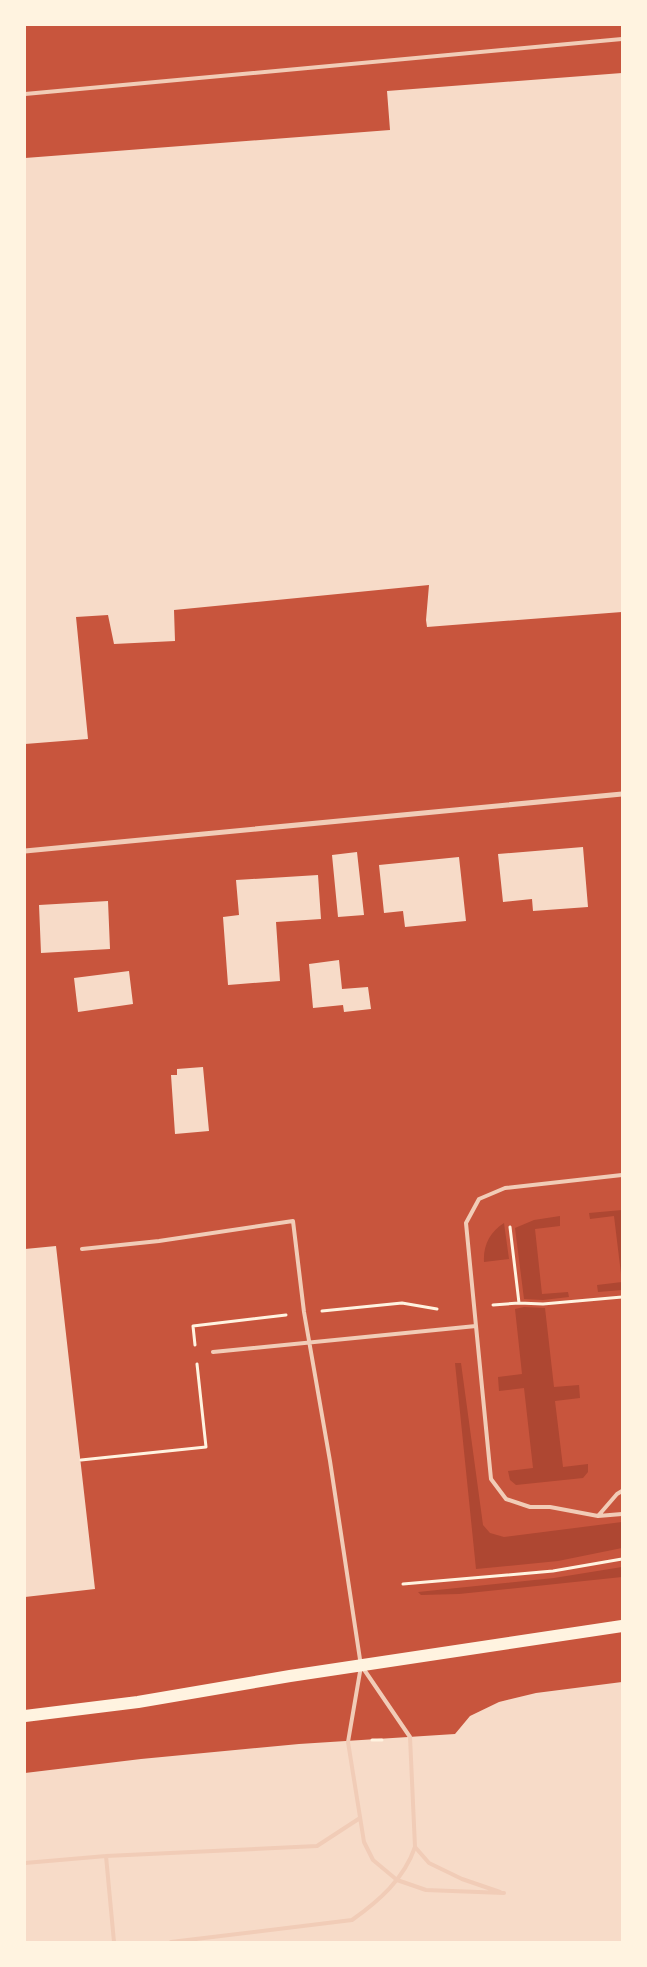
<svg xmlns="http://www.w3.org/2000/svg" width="647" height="1967" font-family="Rubik,sans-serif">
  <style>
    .green { fill: #ae4732 }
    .building { fill: #f7dbc8 }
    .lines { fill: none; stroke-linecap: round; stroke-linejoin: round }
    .path { stroke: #fff3e0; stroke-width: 3 }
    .service { stroke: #f1ccb7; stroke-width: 4 }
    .minor { stroke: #f1ccb7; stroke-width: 5 }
    .primary { stroke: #fff3e0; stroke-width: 12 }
  </style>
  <rect width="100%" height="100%" fill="#c8553d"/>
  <!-- green -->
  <path class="green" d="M 622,1210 L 622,1290 L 598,1292 L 597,1285 L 622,1282 L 614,1216 L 590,1219 L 589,1213 Z
    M 560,1216 L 560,1226 L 535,1229 L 542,1294 L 568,1292 L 569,1297 L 543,1300 L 524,1299 L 515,1228 L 534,1220 Z
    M 504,1223 L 509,1259 L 484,1262 C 483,1245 490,1232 504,1223 Z
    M 524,1307 L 545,1308 L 554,1387 L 579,1385 L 580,1398 L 555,1401 L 563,1467 L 588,1464 L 588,1472 L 583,1478 L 516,1485 L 510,1480 L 508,1471 L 533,1468 L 524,1388 L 499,1391 L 498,1377 L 522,1374 L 515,1309 Z
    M 455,1363 L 461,1363 L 483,1525 L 490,1533 L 504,1537 L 622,1522 L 622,1548 L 558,1561 L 476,1569 Z
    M 622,1567 L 622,1577 L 459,1594 L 421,1595 L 418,1592 L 554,1578 Z"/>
  <!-- building -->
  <path class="building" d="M 622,73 L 622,612 L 427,627 L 426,620 L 429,585 L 174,610 L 175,641 L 114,644 L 108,615 L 76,617 L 88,739 L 25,744 L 25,158 L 390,130 L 387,91 Z
    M 583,847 L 588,907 L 533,911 L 532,899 L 503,902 L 498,854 Z
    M 357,852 L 364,915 L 338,917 L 332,855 Z
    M 459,857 L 466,921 L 405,927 L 403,911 L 384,913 L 379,865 Z
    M 318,875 L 321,919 L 276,922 L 280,981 L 228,985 L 223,917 L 239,915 L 236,880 Z
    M 108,901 L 110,949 L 41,953 L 39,905 Z
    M 339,960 L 342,989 L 368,987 L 371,1009 L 344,1012 L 343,1005 L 313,1008 L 309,964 Z
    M 129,971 L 133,1004 L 78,1012 L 74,978 Z
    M 203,1067 L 209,1131 L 175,1134 L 171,1075 L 177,1075 L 177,1069 Z
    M 56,1246 L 95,1589 L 25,1597 L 25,1249 Z
    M 622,1682 L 622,1942 L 25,1942 L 25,1773 L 141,1759 L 299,1744 L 455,1734 L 470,1716 L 499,1702 L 536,1693 Z"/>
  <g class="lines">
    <!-- path -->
    <path class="path" d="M 510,1227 L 519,1303
      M 493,1305 L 519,1303 L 543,1304 L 622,1297
      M 322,1311 L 402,1303 L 437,1309
      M 195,1345 L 193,1326 L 286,1315
      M 81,1460 L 206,1447 L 197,1364
      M 403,1584 L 553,1571 L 622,1559
      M 372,1740 L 382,1740"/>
    <!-- service -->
    <path class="service" d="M 25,94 L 622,39
      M 82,1249 L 159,1241 L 293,1221 L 304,1312 L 330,1461 L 361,1666 L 348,1742 L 364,1842 L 373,1860 L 397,1880 L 426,1890 L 504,1893
      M 476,1326 L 491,1479 L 506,1499 L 530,1507 L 550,1507 L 598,1516 L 622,1514
      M 213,1352 L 476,1326 L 466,1223 L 479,1199 L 505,1188 L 622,1175
      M 598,1516 L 617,1494 L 622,1491
      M 415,1847 L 429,1863 L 462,1879 L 500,1892
      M 106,1856 L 114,1942
      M 25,1863 L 106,1856 L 317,1846 L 360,1818
      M 171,1942 L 352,1920 C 379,1901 404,1879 415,1847 L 410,1737 L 363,1668"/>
    <!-- minor -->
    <path class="minor" d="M 25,851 L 622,794"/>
    <!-- primary -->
    <path class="primary" d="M 25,1716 L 138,1702 L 290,1676 L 622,1626"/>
  </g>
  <!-- border -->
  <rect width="647" height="1967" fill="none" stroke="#fff3e0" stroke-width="52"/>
</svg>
